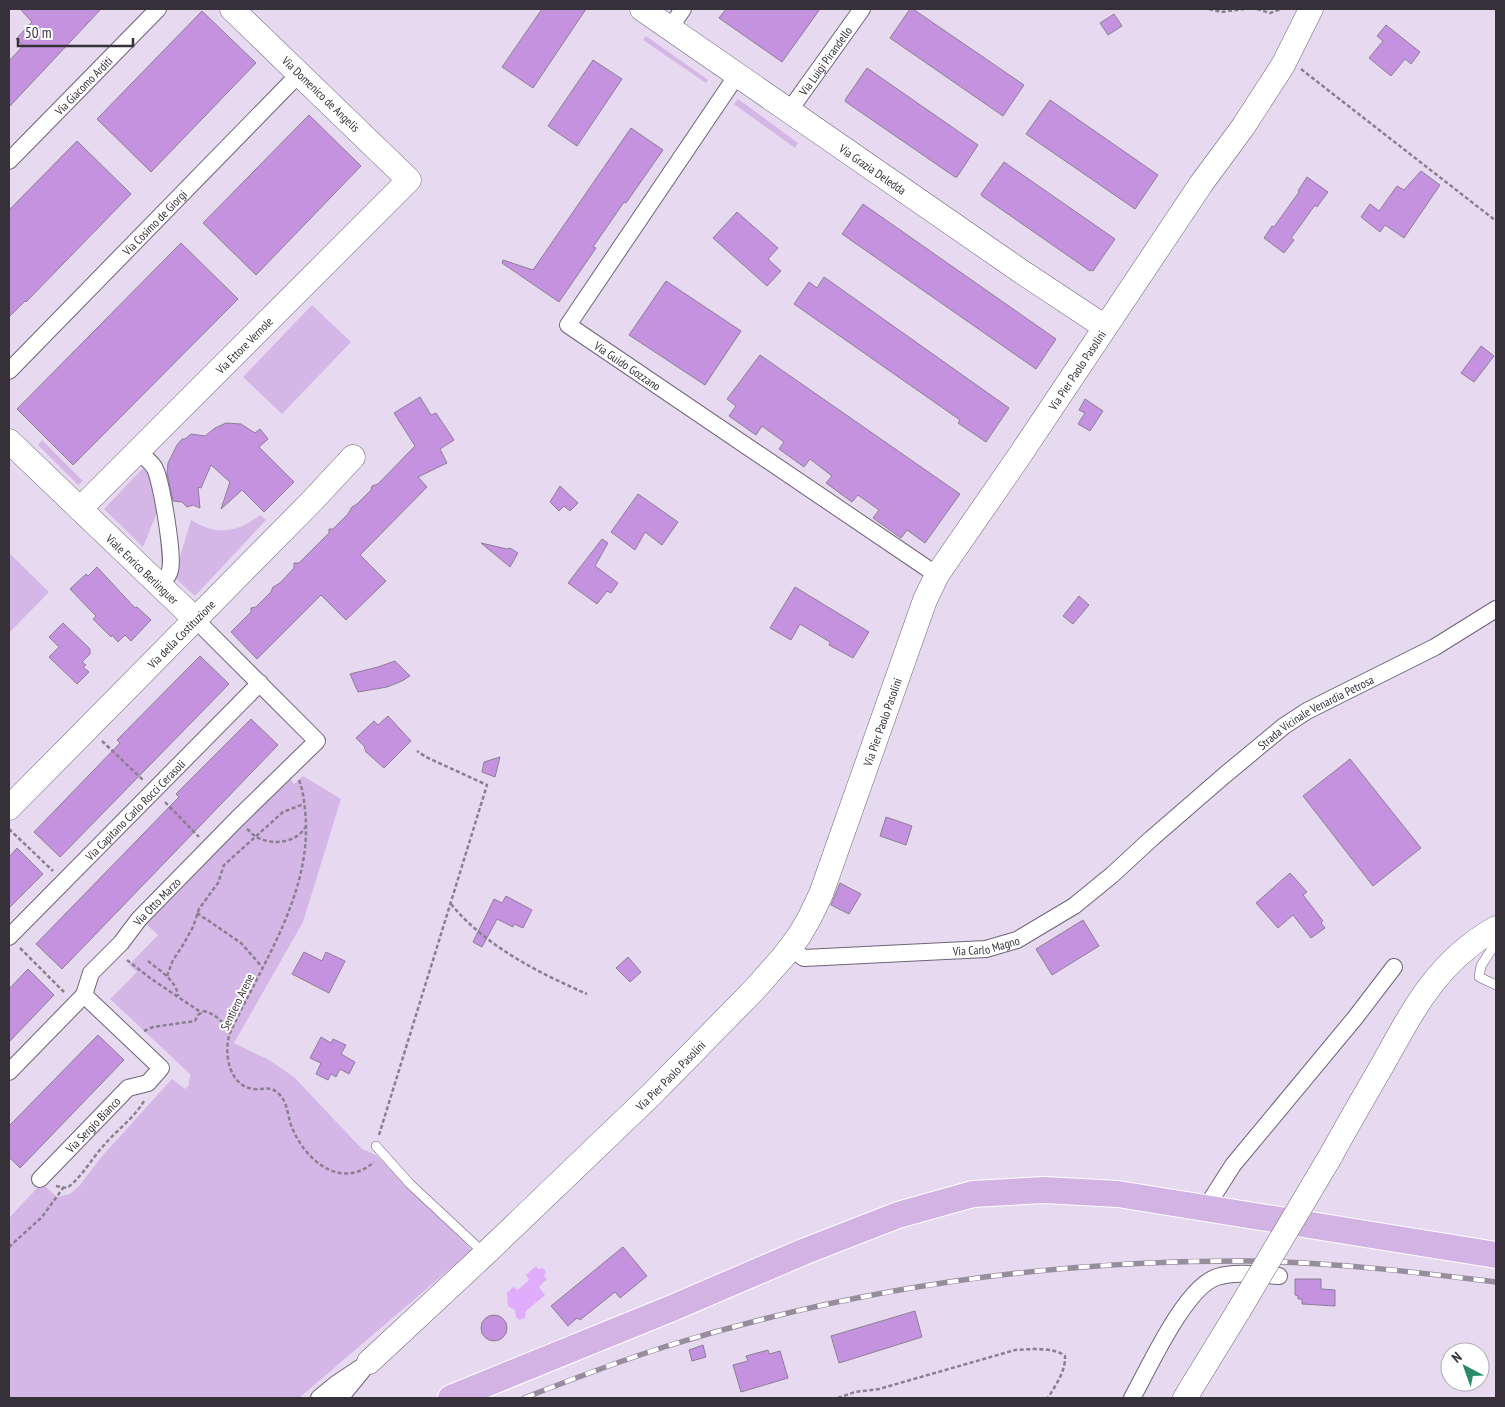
<svg xmlns="http://www.w3.org/2000/svg" width="1505" height="1407" font-family="'PT Sans Narrow',sans-serif">
  <style>
    .green { fill: #d5b7e7 }
    .water { fill: #e0adfc }
    .building { fill: #c492df; stroke: #8c8094 }
    .lines { fill: none; stroke-linecap: round; stroke-linejoin: round }
    .lane-casing { stroke: #706477; stroke-width: 10 }
    .street-casing { stroke: #706477; stroke-width: 18 }
    .secondary-casing { stroke: #706477; stroke-width: 25 }
    .primary-casing { stroke: #fff; stroke-width: 28 }
    .path { stroke: #897f8e; stroke-width: 2.5; stroke-dasharray: 4 2.5; stroke-linecap: butt }
    .lane { stroke: #fff; stroke-width: 9 }
    .street { stroke: #fff; stroke-width: 16 }
    .secondary { stroke: #fff; stroke-width: 24 }
    .primary { stroke: #d3b3e4; stroke-width: 26 }
    .rail-casing { stroke: #978d9d; stroke-width: 5.5 }
    .rail { stroke: #fff; stroke-width: 4; stroke-dasharray: 11; stroke-linecap: butt }
    .secondary-bridge-casing { stroke: #706477; stroke-width: 25; stroke-linecap: butt }
    .secondary-bridge { stroke: #fff; stroke-width: 24 }
    .labels { text-anchor: middle; dominant-baseline: central; stroke-width: 4; stroke-linejoin: round; paint-order: stroke }
    .street-label { font-size: 12px; fill: #363039; stroke: #fff }
  </style>
  <rect width="100%" height="100%" fill="#e7d9ef"/>
  <!-- green -->
  <path class="green" d="M 646,36 L 708,80 L 706,83 L 643,40 Z
    M 738,99 L 798,143 L 795,148 L 734,104 Z
    M 312,305 L 351,342 L 282,414 L 243,377 Z
    M 42,440 L 83,481 L 78,485 L 38,445 Z
    M 144,467 L 149,471 L 158,510 L 143,547 L 104,509 Z
    M 260,515 L 266,520 L 195,596 L 174,577 L 191,520 C 216,536 238,533 260,515 Z
    M 9,553 L 49,592 L 9,633 Z
    M 303,776 L 341,799 L 303,922 L 234,1043 L 269,1060 L 294,1077 L 362,1149 L 376,1155 L 472,1250 L 299,1398 L 9,1398 L 9,1218 L 39,1186 L 46,1187 L 57,1197 L 70,1194 L 79,1186 L 103,1155 L 172,1079 L 185,1089 L 189,1085 L 190,1074 L 110,999 L 137,972 L 129,965 L 158,935 L 144,922 L 289,777 L 294,784 Z"/>
  <!-- water -->
  <path class="water" d="M 536,1266 L 538,1269 L 543,1268 L 546,1272 L 544,1276 L 547,1279 L 539,1287 L 545,1295 L 526,1311 L 525,1318 L 519,1320 L 516,1317 L 515,1310 L 508,1306 L 507,1293 L 513,1287 L 518,1290 L 529,1280 L 526,1275 Z"/>
  <!-- building -->
  <path class="building" d="M 20,9 L 101,9 L 9,107 L 9,61 L 23,46 L 16,39 L 32,22 Z
    M 542,9 L 586,9 L 533,88 L 502,67 Z
    M 726,9 L 820,9 L 782,62 L 719,18 Z
    M 910,9 L 913,9 L 1024,85 L 1003,116 L 890,38 Z
    M 202,11 L 256,63 L 151,172 L 97,119 Z
    M 1114,14 L 1122,26 L 1108,35 L 1100,23 Z
    M 1386,25 L 1420,52 L 1411,64 L 1405,59 L 1391,76 L 1369,58 L 1383,41 L 1377,36 Z
    M 593,60 L 622,79 L 577,146 L 548,126 Z
    M 867,68 L 978,145 L 957,177 L 955,177 L 846,102 L 845,100 Z
    M 1050,100 L 1158,175 L 1135,209 L 1026,134 Z
    M 309,115 L 361,166 L 256,275 L 203,223 Z
    M 631,128 L 663,150 L 626,203 L 624,202 L 593,247 L 596,248 L 559,302 L 502,263 L 503,260 L 533,270 Z
    M 77,141 L 131,194 L 26,302 L 25,301 L 9,317 L 9,210 Z
    M 1004,162 L 1115,239 L 1093,271 L 1091,270 L 1090,271 L 982,196 L 981,194 Z
    M 1421,171 L 1440,185 L 1404,238 L 1385,225 L 1380,232 L 1361,217 L 1370,204 L 1379,211 L 1397,186 L 1404,190 Z
    M 1307,177 L 1328,192 L 1317,207 L 1315,205 L 1300,226 L 1291,238 L 1294,240 L 1284,253 L 1264,238 L 1272,226 L 1274,227 L 1299,192 L 1298,191 Z
    M 863,204 L 1056,339 L 1036,369 L 842,234 Z
    M 737,212 L 778,248 L 768,259 L 781,271 L 767,286 L 713,238 Z
    M 181,243 L 238,299 L 73,465 L 17,409 Z
    M 824,277 L 1009,408 L 986,442 L 958,423 L 960,420 L 794,304 L 809,282 L 817,288 Z
    M 666,281 L 741,331 L 705,385 L 629,335 Z
    M 1481,346 L 1494,356 L 1474,382 L 1461,373 Z
    M 760,355 L 960,494 L 925,543 L 907,530 L 901,538 L 873,518 L 879,510 L 858,495 L 852,502 L 826,483 L 832,476 L 810,459 L 804,467 L 779,449 L 784,442 L 762,426 L 756,435 L 729,416 L 736,406 L 727,399 Z
    M 420,397 L 431,415 L 436,413 L 454,440 L 440,449 L 447,463 L 418,477 L 427,487 L 360,555 L 386,581 L 346,620 L 321,595 L 257,659 L 231,632 L 251,612 L 251,608 L 256,607 L 271,592 L 273,587 L 280,583 L 294,568 L 294,563 L 299,563 L 329,533 L 329,529 L 333,529 L 348,514 L 352,507 L 357,504 L 371,490 L 372,486 L 378,484 L 415,446 L 394,413 Z
    M 1085,399 L 1103,411 L 1090,431 L 1078,424 L 1085,413 L 1079,410 Z
    M 226,423 L 241,424 L 255,433 L 260,429 L 268,439 L 259,447 L 294,482 L 264,512 L 242,490 L 221,509 L 230,482 L 211,465 L 201,488 L 198,487 L 200,508 L 193,505 L 187,507 L 182,502 L 173,501 L 167,473 L 168,463 L 177,445 L 182,439 L 185,439 L 191,434 L 205,436 L 215,428 Z
    M 560,486 L 578,503 L 570,511 L 564,506 L 559,511 L 550,502 Z
    M 638,494 L 678,522 L 662,545 L 645,532 L 635,550 L 611,532 Z
    M 602,539 L 608,543 L 595,566 L 618,583 L 611,593 L 607,591 L 597,604 L 568,583 Z
    M 481,543 L 507,549 L 510,548 L 518,553 L 510,567 Z
    M 97,567 L 135,608 L 137,607 L 151,620 L 131,641 L 125,635 L 118,642 L 112,635 L 111,637 L 93,619 L 96,616 L 70,589 L 86,574 L 88,576 Z
    M 795,587 L 869,632 L 853,658 L 829,645 L 830,642 L 800,624 L 791,640 L 770,628 Z
    M 1079,596 L 1089,605 L 1073,624 L 1063,616 Z
    M 63,623 L 90,649 L 90,654 L 82,662 L 86,665 L 83,667 L 89,672 L 77,684 L 49,657 L 59,647 L 49,637 Z
    M 200,656 L 229,684 L 60,857 L 34,832 L 120,743 L 117,740 Z
    M 395,661 L 410,676 L 402,681 L 387,687 L 358,692 L 350,674 L 378,667 Z
    M 388,716 L 411,741 L 384,768 L 366,752 L 364,746 L 356,738 L 374,721 L 378,725 Z
    M 251,719 L 278,745 L 62,969 L 36,944 L 179,797 L 176,794 Z
    M 500,757 L 495,777 L 482,772 L 484,762 Z
    M 1350,759 L 1421,848 L 1373,886 L 1303,796 Z
    M 886,817 L 912,826 L 906,845 L 880,836 Z
    M 17,848 L 43,874 L 9,908 L 9,857 Z
    M 1290,873 L 1307,892 L 1303,895 L 1323,921 L 1321,923 L 1325,928 L 1311,938 L 1293,915 L 1278,928 L 1256,903 Z
    M 840,883 L 861,894 L 849,914 L 831,905 Z
    M 506,896 L 532,910 L 523,928 L 514,924 L 513,927 L 497,919 L 482,947 L 473,942 L 494,899 L 502,903 Z
    M 1083,920 L 1099,946 L 1052,975 L 1036,949 Z
    M 304,952 L 322,961 L 326,952 L 345,961 L 329,993 L 292,974 Z
    M 628,957 L 641,972 L 630,982 L 616,968 Z
    M 28,969 L 54,995 L 9,1042 L 9,989 Z
    M 98,1035 L 124,1060 L 20,1168 L 9,1157 L 9,1126 Z
    M 321,1037 L 331,1043 L 333,1039 L 346,1045 L 341,1054 L 355,1062 L 349,1074 L 340,1069 L 336,1077 L 331,1074 L 328,1080 L 316,1074 L 321,1063 L 310,1058 Z
    M 623,1247 L 647,1276 L 620,1298 L 615,1292 L 580,1320 L 577,1318 L 568,1326 L 551,1306 Z
    M 1295,1279 L 1321,1279 L 1321,1289 L 1335,1290 L 1335,1306 L 1302,1304 L 1302,1299 L 1298,1299 L 1298,1296 L 1295,1295 Z
    M 915,1311 L 922,1337 L 839,1363 L 831,1336 Z
    M481 1328a13 13 0 1 1 26 0a13 13 0 1 1-26 0Z
    M 703,1345 L 706,1357 L 692,1361 L 689,1350 Z
    M 768,1350 L 769,1354 L 780,1351 L 788,1378 L 741,1392 L 733,1365 L 748,1361 L 746,1356 Z"/>
  <g class="lines">
    <!-- lane casing -->
    <g class="lane-casing">
      <path id="lane" d="M 1490,935 L 1493,947 L 1481,966 L 1479,977 L 1496,985
        M 376,1146 L 410,1184 L 485,1254"/>
    </g>
    <!-- street casing -->
    <g class="street-casing">
      <g id="street">
        <path d="M 670,28 L 683,9"/>
        <path id="s1" d="M 737,75 L 568,325 L 937,575"/>
        <path id="s2" d="M 789,111 L 862,9"/>
        <path id="s3" d="M 9,161 L 158,9"/>
        <path id="s4" d="M 9,371 L 299,74"/>
        <path d="M 137,451 C 143,456 150,461 154,467 C 161,477 174,557 170,570 C 169,576 164,581 160,586"/>
        <path id="s5" d="M 9,937 L 260,683"/>
        <path id="s6" d="M 790,948 L 804,958 L 986,949 L 1017,940 L 1074,906 L 1112,875 L 1151,839 L 1226,774 L 1284,726 L 1307,711 L 1435,647 L 1496,609"/>
        <path id="s7" d="M 9,1072 L 84,995 L 91,973 L 121,943 L 139,919 L 237,819 L 317,741 L 195,619"/>
        <path id="s8" d="M 40,1179 L 128,1088 L 148,1083 L 161,1068 L 84,995"/>
        <path d="M 1205,1209 L 1233,1165 L 1355,1018 L 1394,967"/>
        <path d="M 319,1398 L 336,1384 L 369,1362"/>
        <path d="M 340,1398 L 362,1371"/>
        <path d="M 1132,1398 C 1149,1368 1185,1287 1217,1277 C 1236,1271 1259,1275 1279,1276"/>
      </g>
    </g>
    <!-- secondary casing -->
    <g class="secondary-casing">
      <g id="secondary">
        <path id="s9" d="M 642,9 L 1019,270 L 1105,327"/>
        <path id="s10" d="M 9,441 L 195,619"/>
        <path id="s11" d="M 80,509 L 409,180 L 232,9"/>
        <path id="s12" d="M 9,808 L 313,500 L 353,457"/>
        <path d="M 1330,1157 C 1347,1126 1365,1095 1383,1064 C 1414,1008 1438,961 1496,928"/>
        <path id="s13" d="M 369,1362 L 485,1254 L 652,1094 L 754,990 L 784,956 L 799,936 L 810,917 L 821,894 L 925,600 L 937,575 L 1020,455 L 1201,184 L 1243,127 L 1283,65 L 1311,9"/>
        <path d="M 1185,1398 L 1239,1310"/>
      </g>
    </g>
    <!-- primary casing -->
    <g class="primary-casing">
      <path id="primary" d="M 451,1398 L 670,1309 L 803,1252 L 898,1215 L 973,1194 L 1044,1190 L 1118,1194 L 1496,1255"/>
    </g>
    <!-- path -->
    <path class="path" d="M 1209,9 L 1221,12 L 1244,9
      M 1257,9 L 1270,13 L 1281,9
      M 1301,69 L 1496,221
      M 102,741 L 143,780
      M 299,780 C 303,790 304,800 305,810 C 314,891 262,963 230,1033 C 223,1052 229,1087 254,1089 C 265,1090 270,1085 279,1094 C 289,1104 287,1118 293,1130 C 307,1162 342,1190 374,1162
      M 165,802 L 199,837
      M 9,829 L 53,871
      M 247,829 C 250,831 253,835 256,837 C 273,846 297,843 306,826
      M 451,904 C 485,946 539,973 587,994
      M 197,913 L 241,943 L 263,968
      M 20,948 L 64,992
      M 127,960 L 150,978 L 202,1013
      M 148,961 C 159,970 177,981 178,996
      M 167,976 L 173,960 L 183,945 L 193,927 L 199,909 L 218,883 L 224,865 L 283,812 L 304,804
      M 144,1031 L 153,1027 L 195,1021 L 198,1015 L 204,1011 C 217,1015 223,1022 230,1033
      M 379,1135 L 487,785 L 426,757 L 417,751
      M 56,1186 L 67,1188 C 82,1177 92,1158 105,1144 C 118,1129 134,1118 144,1101
      M 9,1247 L 42,1217 L 63,1188
      M 838,1398 L 855,1392 L 879,1389 L 1015,1350 C 1028,1349 1055,1347 1065,1356 C 1066,1371 1055,1386 1048,1398"/>
    <!-- lane -->
    <use href="#lane" class="lane"/>
    <!-- street -->
    <use href="#street" class="street"/>
    <!-- secondary -->
    <use href="#secondary" class="secondary"/>
    <!-- primary -->
    <use href="#primary" class="primary"/>
    <!-- rail casing -->
    <g class="rail-casing">
      <path id="rail" d="M 524,1398 C 570,1380 617,1362 664,1347 C 854,1288 1050,1260 1248,1261 C 1331,1262 1414,1272 1496,1282"/>
    </g>
    <!-- rail -->
    <use href="#rail" class="rail"/>
    <!-- secondary-bridge casing -->
    <g class="secondary-bridge-casing">
      <path id="secondary-bridge" d="M 1239,1310 L 1330,1157"/>
    </g>
    <!-- secondary-bridge -->
    <use href="#secondary-bridge" class="secondary-bridge"/>
  </g>
  <g class="labels">
    <!-- street labels -->
    <g class="street-label">
      <text stroke="none"><textPath href="#s2" startOffset="62">Via Luigi Pirandello</textPath></text>
      <text stroke="none"><textPath href="#s3" startOffset="106">Via Giacomo Arditi</textPath></text>
      <text transform="translate(321 94) rotate(44)">Via Domenico de Angelis</text>
      <text stroke="none"><textPath href="#s9" startOffset="281">Via Grazia Deledda</textPath></text>
      <text stroke="none"><textPath href="#s4" startOffset="208">Via Cosimo de Giorgi</textPath></text>
      <text stroke="none"><textPath href="#s11" startOffset="232">Via Ettore Vernole</textPath></text>
      <text stroke="none"><textPath href="#s1" startOffset="374">Via Guido Gozzano</textPath></text>
      <text stroke="none"><textPath href="#s13" startOffset="1241">Via Pier Paolo Pasolini</textPath></text>
      <text stroke="none"><textPath href="#s10" startOffset="185">Viale Enrico Berlinguer</textPath></text>
      <text stroke="none"><textPath href="#s12" startOffset="245">Via della Costituzione</textPath></text>
      <text stroke="none"><textPath href="#s6" startOffset="609">Strada Vicinale Venardia Petrosa</textPath></text>
      <text stroke="none"><textPath href="#s13" startOffset="836">Via Pier Paolo Pasolini</textPath></text>
      <text stroke="none"><textPath href="#s5" startOffset="179">Via Capitano Carlo Rocci Cerasoli</textPath></text>
      <text stroke="none"><textPath href="#s7" startOffset="228">Via Otto Marzo</textPath></text>
      <text stroke="none"><textPath href="#s6" startOffset="200">Via Carlo Magno</textPath></text>
      <text transform="translate(237 1002) rotate(-64)">Sentiero Arene</text>
      <text stroke="none"><textPath href="#s13" startOffset="416">Via Pier Paolo Pasolini</textPath></text>
      <text stroke="none"><textPath href="#s8" startOffset="76">Via Sergio Bianco</textPath></text>
    </g>
  </g>
  <!-- border -->
  <rect width="1505" height="1407" fill="none" stroke="#363039" stroke-width="20"/>
  <!-- north arrow -->
  <g transform="translate(1465 1367) rotate(319)"><circle r="24" fill="#ffffff" stroke="#afacb0"/>
  <path d="M0-4L9 19L0 12L-9 19Z" fill="#298b65"/>
  <text y="-8" font-size="14" font-weight="bold" text-anchor="middle" fill="#363039">N</text>
  </g>
  <!-- scale -->
  <path d="M18 38v8h115v-8" fill="none" stroke="#363039" stroke-width="2.5"/>
  <text x="25" y="38" font-size="15" fill="#363039" stroke="#ffffff" stroke-width="4" paint-order="stroke">50 m</text>
</svg>
